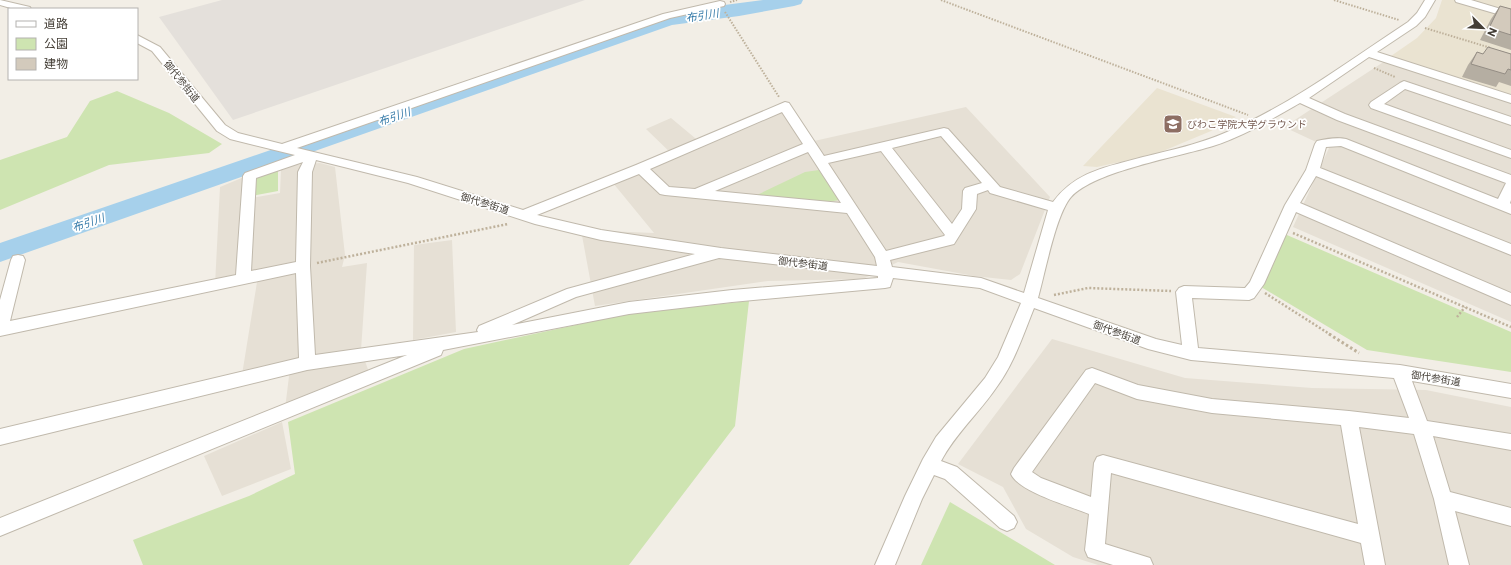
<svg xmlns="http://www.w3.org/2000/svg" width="1511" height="565" font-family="Commissioner,'Noto Sans JP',sans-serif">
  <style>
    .residential { fill: #e6e0d5 }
    .industrial { fill: #e4e0db }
    .education { fill: #eae3d1 }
    .green { fill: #cee4b1 }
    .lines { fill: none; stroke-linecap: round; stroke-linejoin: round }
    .river { fill: #a6d0eb; fill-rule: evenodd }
    .minor-casing { stroke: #c0b9ac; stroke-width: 2 }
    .path-far2 { stroke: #beb19b; stroke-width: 2; stroke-dasharray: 1.5 1.5; stroke-linecap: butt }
    .path-far1 { stroke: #beb19b; stroke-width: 2.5; stroke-dasharray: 2 2; stroke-linecap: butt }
    .path { stroke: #beb19b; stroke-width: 3; stroke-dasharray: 2.5 2.5; stroke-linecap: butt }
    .minor { fill: #fff; fill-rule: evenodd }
    .wall { fill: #b5aea2 }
    .building { fill: #d3cabc; stroke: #948d84 }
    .labels { text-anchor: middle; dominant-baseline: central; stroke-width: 3.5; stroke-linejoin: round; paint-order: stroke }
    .street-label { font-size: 10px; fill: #443e36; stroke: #fff }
    .education-label { font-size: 10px; fill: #785e54; stroke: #fff; text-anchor: start }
    .water-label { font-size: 11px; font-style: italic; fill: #367ba9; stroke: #fff }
  </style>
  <rect width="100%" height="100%" fill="#f2eee6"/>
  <!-- residential -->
  <path class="residential" d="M 1385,61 L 1511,102 L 1511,322 L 1293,227 L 1329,148 L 1284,127 Z
    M 790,104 L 814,141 L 966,107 L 1050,197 L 1020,274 L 1011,280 L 974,276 L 898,262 L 863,279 L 768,281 L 595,306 L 581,230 L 654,233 L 613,183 L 675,157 L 646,129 L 671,118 L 701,143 Z
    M 320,163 L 335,167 L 345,255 L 342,267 L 367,263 L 361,350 L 370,375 L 285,409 L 290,368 L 241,381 L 258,276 L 215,285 L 220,187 L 244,177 L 246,199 L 280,193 L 281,170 L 295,165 Z
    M 452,240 L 456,332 L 413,340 L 414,245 Z
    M 1052,339 L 1185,378 L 1312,388 L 1426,390 L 1511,407 L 1511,565 L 1098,565 L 1073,557 L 1026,529 L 1003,487 L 958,464 Z
    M 282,422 L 291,469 L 222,496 L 204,456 Z"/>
  <!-- industrial -->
  <path class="industrial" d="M 222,0 L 585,0 L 233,120 L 159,17 Z"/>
  <!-- education -->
  <path class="education" d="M 1442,0 L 1511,0 L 1511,97 L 1391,56 L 1417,38 L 1436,18 Z
    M 1157,88 L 1236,117 L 1211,131 L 1156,154 L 1097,167 L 1083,166 Z"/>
  <!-- green -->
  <path class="green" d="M 117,91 L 169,113 L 222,144 L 209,153 L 109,165 L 0,210 L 0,160 L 67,137 L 90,101 Z
    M 278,170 L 278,191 L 251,196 L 252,182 L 259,176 Z
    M 819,170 L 839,200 L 828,202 L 757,195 L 805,172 Z
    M 1280,232 L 1511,332 L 1511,372 L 1367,350 L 1256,284 Z
    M 749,301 L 735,426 L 629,565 L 143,565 L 133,540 L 249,496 L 295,474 L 288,422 L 464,349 L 627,314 Z
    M 950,502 L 1055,565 L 921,565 Z"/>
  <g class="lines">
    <!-- river -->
    <path class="river" d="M 763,0 L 803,0 L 801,4 L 794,6 L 739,16 L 672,25 L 0,262 L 0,243 L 660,16 L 686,10 Z"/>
    <!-- minor casing -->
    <g class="minor-casing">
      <path id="minor" d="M 0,0 L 30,7 L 31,9 L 14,9 L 0,5 Z
        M 1425,0 L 1435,0 L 1425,17 L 1416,26 L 1377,52 L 1511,95 L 1511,103 L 1369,57 L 1309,98 L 1345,114 L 1511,175 L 1511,200 L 1510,203 L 1511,204 L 1511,214 L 1341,146 L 1326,147 L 1320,168 L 1511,244 L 1511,255 L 1316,176 L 1300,203 L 1511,293 L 1511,305 L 1296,212 L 1264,284 L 1254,298 L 1249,300 L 1192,298 L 1198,348 L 1400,365 L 1511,384 L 1511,398 L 1412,381 L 1427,421 L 1511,434 L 1511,450 L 1433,436 L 1450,492 L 1511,508 L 1511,526 L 1455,511 L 1469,565 L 1449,565 L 1434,499 L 1414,434 L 1359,427 L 1385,565 L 1365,565 L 1361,543 L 1111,473 L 1105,544 L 1150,558 L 1153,565 L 1113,565 L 1088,557 L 1085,550 L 1089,514 C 1070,506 1019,492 1011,474 L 1014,468 L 1086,370 L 1092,368 L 1138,385 L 1212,399 L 1349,411 L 1409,418 L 1394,378 L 1191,360 L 1148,349 L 1034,308 C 1023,335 1014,364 996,388 C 979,413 955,434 941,461 L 957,467 L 1014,516 L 1017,522 L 1014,528 L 1007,531 L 1000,528 L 945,479 L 934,475 L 922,499 L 895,565 L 875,565 L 905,496 L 923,459 L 936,437 L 985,378 L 998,357 L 1021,303 L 980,288 L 893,278 L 890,287 L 885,288 L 732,302 L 629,314 L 443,350 L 441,355 L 0,536 L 0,518 L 407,355 L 307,370 L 0,445 L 0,429 L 299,358 L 296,273 L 0,336 L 0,300 L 11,260 L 13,256 L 18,255 L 23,256 L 25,260 L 10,321 L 236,275 L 243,176 L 245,173 L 295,155 L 230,139 L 217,131 L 152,51 L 137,43 L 137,35 L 160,47 L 225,125 L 238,133 L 282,144 L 663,14 L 720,1 L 724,2 L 725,4 L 724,6 L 670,18 L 297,148 L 417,177 L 523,210 L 636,165 L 785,102 L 789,103 L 824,156 L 944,128 L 948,129 L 1000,187 L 1053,202 C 1076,171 1107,167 1143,157 C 1171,150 1200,144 1227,132 C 1292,104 1350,60 1408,22 L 1417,13 ZM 1300,103 L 1337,120 L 1506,183 L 1498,199 L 1346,139 C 1338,137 1325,139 1317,141 L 1315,144 L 1306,170 L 1285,205 L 1250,282 L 1245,288 L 1184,286 L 1179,288 L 1176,292 L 1182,345 L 1156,339 L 1038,298 C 1045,273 1056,214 1071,197 C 1095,171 1178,157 1213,146 C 1244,136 1272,119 1300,103 ZM 782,112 L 803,144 L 695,189 L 669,187 L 650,169 ZM 941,136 L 982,183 L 965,188 L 963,191 L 962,209 L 952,224 L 892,148 ZM 881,151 L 945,235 L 944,236 L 886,251 L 828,163 ZM 808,152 L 841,203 L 715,191 ZM 316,160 L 408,183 L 535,224 L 601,240 L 695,254 L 567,289 L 479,326 L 477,330 L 478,332 L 315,355 L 310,266 L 312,172 ZM 303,162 L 298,172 L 296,262 L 251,271 L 256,178 ZM 639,174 L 660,194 L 665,195 L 847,213 L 875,257 L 877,266 L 721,248 L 601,230 L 537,215 ZM 988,190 L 990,193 L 1048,210 L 1024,293 L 981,278 L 892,267 L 890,260 L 954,244 L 976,209 L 977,194 ZM 719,258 L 878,276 L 878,278 L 732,290 L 629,302 L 512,325 L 576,297 ZM 1095,383 L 1137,399 L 1212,413 L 1341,425 L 1358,524 L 1103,455 L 1097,457 L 1094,463 L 1091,497 L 1041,478 L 1032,472 Z
        M 1455,0 L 1471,0 L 1511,12 L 1511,18 L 1456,2 Z
        M 1404,81 L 1511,117 L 1511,125 L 1405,89 L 1384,104 L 1511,150 L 1511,158 L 1371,108 L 1369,105 L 1371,102 L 1400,83 Z"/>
    </g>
    <!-- path-far2 -->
    <path class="path-far2" d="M 941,0 L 1248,115
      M 1334,0 L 1399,20
      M 730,2 L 737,0
      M 725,12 L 779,97
      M 1425,28 L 1491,48
      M 1374,68 L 1395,77"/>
    <!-- path-far1 -->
    <path class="path-far1" d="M 1293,233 L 1511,327
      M 317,263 L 508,224
      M 1265,293 L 1331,335
      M 1054,295 L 1088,288 L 1171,291
      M 1457,317 L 1465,307"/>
    <!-- path -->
    <path class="path" d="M 1329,334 L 1359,353"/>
    <!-- minor -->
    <use href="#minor" class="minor"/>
  </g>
  <!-- wall -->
  <path class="wall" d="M 1500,6 L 1511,9 L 1511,50 L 1480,40 L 1491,19 Z
    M 1488,47 L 1511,54 L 1511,86 L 1499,82 L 1496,87 L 1462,77 L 1468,65 L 1477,52 L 1483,54 Z"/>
  <!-- building -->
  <path class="building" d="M 1500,6 L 1511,9 L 1511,35 L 1489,28 Z
    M 1488,47 L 1511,54 L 1511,70 L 1508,69 L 1505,74 L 1471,64 L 1477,52 L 1483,54 Z"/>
  <!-- icons -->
  <defs>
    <g id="university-square" transform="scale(1)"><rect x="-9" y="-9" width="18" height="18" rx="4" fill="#8d6e63" stroke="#fff"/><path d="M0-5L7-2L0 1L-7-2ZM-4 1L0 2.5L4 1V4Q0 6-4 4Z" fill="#fff"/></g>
  </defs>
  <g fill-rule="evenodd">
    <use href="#university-square" x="1173" y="124"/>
  </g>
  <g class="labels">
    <!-- street labels -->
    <g class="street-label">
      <text transform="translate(182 81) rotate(51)">御代参街道</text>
      <text transform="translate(485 203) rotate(17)">御代参街道</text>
      <text transform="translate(803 263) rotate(7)">御代参街道</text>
      <text transform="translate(1117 332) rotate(20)">御代参街道</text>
      <text transform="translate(1436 378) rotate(9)">御代参街道</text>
    </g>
    <!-- education labels -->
    <g class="education-label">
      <text x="1187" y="124">びわこ学院大学グラウンド</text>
    </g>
    <!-- water labels -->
    <g class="water-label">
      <text transform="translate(702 15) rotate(-9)">布引川</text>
      <text transform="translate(394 116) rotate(-19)">布引川</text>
      <text transform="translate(88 222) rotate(-19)">布引川</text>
    </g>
  </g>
  <!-- legend -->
  <rect x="8" y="8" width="130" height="72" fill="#ffffff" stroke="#b4b2af"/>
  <rect x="16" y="21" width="20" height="6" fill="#ffffff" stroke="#b4b2af"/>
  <text x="44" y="28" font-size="12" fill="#443e36">道路</text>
  <rect x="16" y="38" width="20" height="12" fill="#cee4b1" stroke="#b4b2af"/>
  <text x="44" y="48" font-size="12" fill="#443e36">公園</text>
  <rect x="16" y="58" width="20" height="12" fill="#d3cabc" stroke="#b4b2af"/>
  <text x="44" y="68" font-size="12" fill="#443e36">建物</text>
  <!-- north arrow -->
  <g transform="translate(1483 28) rotate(114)" stroke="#ffffff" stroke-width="3" paint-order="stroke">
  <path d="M0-3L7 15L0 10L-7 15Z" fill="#443e36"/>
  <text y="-6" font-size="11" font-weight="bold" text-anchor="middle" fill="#443e36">N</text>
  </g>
</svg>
